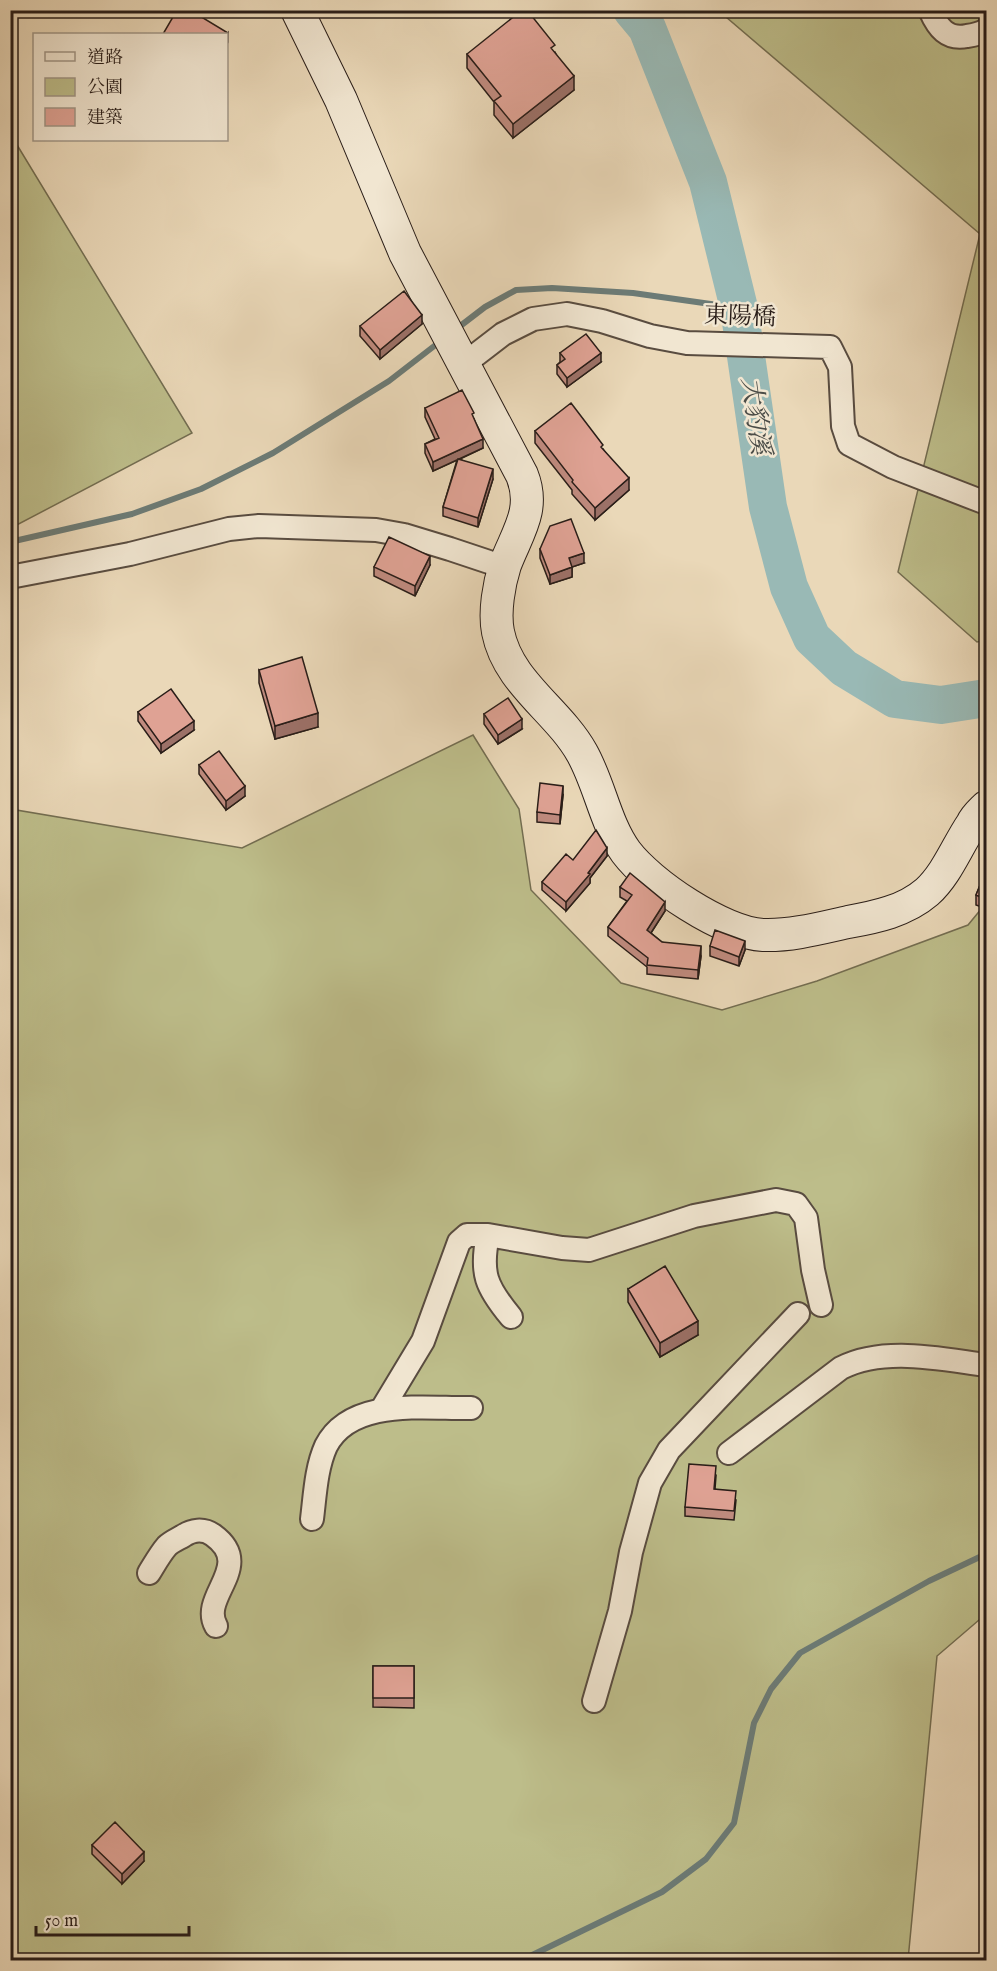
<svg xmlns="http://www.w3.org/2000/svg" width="997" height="1971" font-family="'IM FELL English','Noto Serif TC',serif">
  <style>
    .green { fill: #bdbd8a; stroke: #736d51; stroke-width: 1.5 }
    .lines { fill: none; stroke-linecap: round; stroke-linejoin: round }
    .stream { stroke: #6c7b76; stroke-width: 6 }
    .river { stroke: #99b9b5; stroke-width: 38 }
    .street-casing { stroke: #594c40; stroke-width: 26 }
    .secondary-casing { stroke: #291d18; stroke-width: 34 }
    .street { stroke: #f1e6d1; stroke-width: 22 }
    .secondary { stroke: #f1e6d1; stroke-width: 32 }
    .wall { fill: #c08b7f; stroke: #291d18; stroke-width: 1.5 }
    .shaded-wall { fill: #9c7168; stroke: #291d18; stroke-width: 1.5 }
    .building { fill: #dfa294; stroke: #291d18; stroke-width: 1.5 }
    .labels { text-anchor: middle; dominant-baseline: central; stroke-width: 5; stroke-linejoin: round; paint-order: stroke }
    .street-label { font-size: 24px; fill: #291d18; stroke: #f1e6d1 }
    .water-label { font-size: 26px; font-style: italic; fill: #4b4c47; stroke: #f1e6d1 }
  </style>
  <rect width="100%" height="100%" fill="#ead8b8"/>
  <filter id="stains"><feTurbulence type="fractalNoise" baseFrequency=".00333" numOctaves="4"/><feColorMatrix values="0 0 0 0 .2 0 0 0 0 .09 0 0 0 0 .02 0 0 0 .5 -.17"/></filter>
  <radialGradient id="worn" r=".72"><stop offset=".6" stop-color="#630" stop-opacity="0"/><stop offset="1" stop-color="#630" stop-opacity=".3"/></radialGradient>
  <!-- green -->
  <path class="green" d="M 719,11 L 986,11 L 986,640 L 977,642 L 898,572 L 980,234 Z
    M 11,135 L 192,433 L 11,528 L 10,528 Z
    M 473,735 L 519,809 L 531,890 L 621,983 L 722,1010 L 817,981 L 968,925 L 986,903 L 986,1614 L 937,1656 L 908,1960 L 11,1960 L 10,809 L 242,848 Z"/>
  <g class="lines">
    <!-- stream -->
    <path class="stream" d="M 455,330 L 485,307 L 516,290 L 552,288 L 633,293 L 739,308
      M 10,542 L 132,514 L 201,489 L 273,453 L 389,381 L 442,340
      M 522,1960 L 662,1892 L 706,1859 L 734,1823 L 754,1723 L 771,1689 L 800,1653 L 929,1581 L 986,1554"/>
    <!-- river -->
    <path class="river" d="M 632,10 L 647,28 L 708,182 L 739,308 L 768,507 L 789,587 L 812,638 L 844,668 L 895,699 L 941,705 L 986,698"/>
    <!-- street casing -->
    <g class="street-casing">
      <path id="street" d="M 930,10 C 938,28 947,40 967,36 C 975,35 980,34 986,30
        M 464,364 L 503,334 L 533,319 L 567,314 L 602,321 L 650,336 L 687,343 L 830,347 L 840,367 L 843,426 L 849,444 L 893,467 L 986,503
        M 10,577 L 130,554 L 229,529 L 259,526 L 376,530 L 404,535 L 450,549 L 504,567
        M 488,1235 C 480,1273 486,1287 511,1317
        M 382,1409 L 423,1341 L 459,1242 L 467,1235 L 488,1235 L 562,1248 L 589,1250 L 694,1216 L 776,1200 L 796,1204 L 806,1218 L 813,1270 L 821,1305
        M 729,1453 L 841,1368 C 884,1346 940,1359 986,1365
        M 312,1519 C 315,1495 316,1468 326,1446 C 351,1397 426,1409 471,1408
        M 149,1573 C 154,1565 160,1554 167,1546 C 171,1542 178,1539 183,1536 C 192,1530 203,1528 213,1535 C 256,1566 199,1596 216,1626
        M 594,1701 L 620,1611 L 631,1552 L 650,1483 L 669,1450 L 798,1314"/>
    </g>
    <!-- secondary casing -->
    <g class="secondary-casing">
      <path id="secondary" d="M 297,10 L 341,100 L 405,253 L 522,475 C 536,510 517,533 505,565 C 499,584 494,612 498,632 C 508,683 558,710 582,753 C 600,785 605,823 626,852 C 650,884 723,933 763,935 C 791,936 821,928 848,922 C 876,917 905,911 927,892 C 947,874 957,846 972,824 C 975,817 981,812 986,807"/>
    </g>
    <!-- street -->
    <use href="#street" class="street"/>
    <!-- secondary -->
    <use href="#secondary" class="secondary"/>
  </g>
  <!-- wall -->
  <path class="wall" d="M 555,52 L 574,90 L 513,138 L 494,115 L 494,102 L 467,68 L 467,54 Z
    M 422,324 L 380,359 L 360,336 L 360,326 Z
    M 560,353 L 601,362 L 567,387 L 557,374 L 557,365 L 560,362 Z
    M 425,408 L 474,419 L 483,448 L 460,459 L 493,479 L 478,527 L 443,516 L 443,507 L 457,460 L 433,471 L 425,453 L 425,444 L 435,439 L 425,417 Z
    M 535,431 L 603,449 L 629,490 L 595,520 L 572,494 L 572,490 L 535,443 Z
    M 540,549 L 584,563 L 572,567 L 572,577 L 550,584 L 540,558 Z
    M 430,565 L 415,596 L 374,576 L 374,567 Z
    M 259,670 L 318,727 L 275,739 L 259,683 Z
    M 138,712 L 194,730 L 161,753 L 138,721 Z
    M 484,714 L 522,729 L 498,744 L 484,724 Z
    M 199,765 L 245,796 L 226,810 L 199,774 Z
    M 563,795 L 560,824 L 537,822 L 537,812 Z
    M 607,856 L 590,878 L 590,883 L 566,911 L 542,890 L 542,882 L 573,860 Z
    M 987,868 L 987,909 L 976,905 L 976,895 Z
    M 620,887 L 665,911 L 651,933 L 662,942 L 701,956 L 698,979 L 647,974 L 647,967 L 608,936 L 608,927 L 627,901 L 620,897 Z
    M 710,946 L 745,950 L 739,966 L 710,956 Z
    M 628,1289 L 698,1335 L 660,1357 L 628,1302 Z
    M 716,1476 L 715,1489 L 736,1500 L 734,1520 L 685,1516 L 685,1507 Z
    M 373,1666 L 414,1666 L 414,1708 L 373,1707 Z
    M 92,1845 L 144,1861 L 122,1884 L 92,1854 Z"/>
  <!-- shaded-wall -->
  <path class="shaded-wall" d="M 228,33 L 228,42 L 226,46 L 226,36 Z
    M 574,76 L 574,90 L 513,138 L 513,124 Z
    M 422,315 L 422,324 L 380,359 L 380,350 Z
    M 601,353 L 601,362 L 567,387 L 567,378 Z
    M 483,439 L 483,448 L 433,471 L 433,462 Z
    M 493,469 L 493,479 L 478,527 L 478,518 Z
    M 629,478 L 629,490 L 595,520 L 595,508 Z
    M 584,553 L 584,563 L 569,568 L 569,558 Z
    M 430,556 L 430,565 L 415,596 L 415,586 Z
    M 572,567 L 572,577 L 550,584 L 550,575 Z
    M 318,713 L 318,727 L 275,739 L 275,726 Z
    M 522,719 L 522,729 L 498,744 L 498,735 Z
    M 194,721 L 194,730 L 161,753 L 161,744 Z
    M 245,786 L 245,796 L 226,810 L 226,801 Z
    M 563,786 L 563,795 L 560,824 L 560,815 Z
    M 607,848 L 607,856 L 590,878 L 590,883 L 566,911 L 566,902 Z
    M 665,902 L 665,911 L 647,939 L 647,930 Z
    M 745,941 L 745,950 L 739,966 L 739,957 Z
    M 701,946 L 701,956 L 698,979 L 698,970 Z
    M 698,1321 L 698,1335 L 660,1357 L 660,1343 Z
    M 144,1852 L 144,1861 L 122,1884 L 122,1874 Z"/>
  <!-- building -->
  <path class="building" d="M 177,10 L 190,10 L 228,33 L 226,36 L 226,34 L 163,34 Z
    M 522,10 L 527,10 L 555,45 L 551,48 L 574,76 L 513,124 L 494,101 L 501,96 L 467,54 Z
    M 404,291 L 422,315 L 380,350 L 360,326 Z
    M 586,334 L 601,353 L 567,378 L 557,365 L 565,359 L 560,353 Z
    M 462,390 L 474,413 L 472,414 L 483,439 L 433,462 L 425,444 L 439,438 L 425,408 Z
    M 571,403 L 603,445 L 601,447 L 629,478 L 595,508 L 572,482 L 573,480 L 535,431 Z
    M 458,459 L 493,469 L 478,518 L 443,507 Z
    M 571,519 L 584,553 L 569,558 L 572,567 L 550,575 L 540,549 L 550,526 Z
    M 389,537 L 430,556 L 415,586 L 374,567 Z
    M 302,657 L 318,713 L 275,726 L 259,670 Z
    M 171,689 L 194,721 L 161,744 L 138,712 Z
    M 508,698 L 522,719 L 498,735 L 484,714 Z
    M 219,751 L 245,786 L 226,801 L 199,765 Z
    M 540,783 L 563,786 L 560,815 L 537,812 Z
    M 596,830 L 607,848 L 588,873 L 590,874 L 566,902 L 542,882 L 566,854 L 573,860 Z
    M 987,868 L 987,900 L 976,895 Z
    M 630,873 L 665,902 L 647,930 L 662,942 L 701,946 L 698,970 L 647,965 L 648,958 L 608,927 L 632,895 L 620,887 Z
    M 715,930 L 745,941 L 739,957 L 710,946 Z
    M 665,1266 L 698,1321 L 660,1343 L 628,1289 Z
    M 689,1464 L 716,1466 L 714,1489 L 736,1491 L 734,1511 L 685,1507 Z
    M 373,1666 L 414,1666 L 414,1698 L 373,1698 Z
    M 115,1822 L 144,1852 L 122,1874 L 92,1845 Z"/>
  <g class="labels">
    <!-- street labels -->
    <g class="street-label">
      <text transform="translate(740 317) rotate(2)">東陽橋</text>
    </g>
    <!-- water labels -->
    <g class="water-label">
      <text transform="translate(755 416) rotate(82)">大豹溪</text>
    </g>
  </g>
  <!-- margin -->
  <rect width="997" height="1971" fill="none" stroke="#ead8b8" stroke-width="36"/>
  <rect x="12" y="12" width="973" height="1947" fill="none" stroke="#291d18" stroke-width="3"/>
  <rect x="18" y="18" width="961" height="1935" fill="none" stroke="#291d18" stroke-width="1.5"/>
  <!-- legend -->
  <rect x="33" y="33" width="195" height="108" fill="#f1e6d1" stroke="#a19687" stroke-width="1.5"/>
  <rect x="45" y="52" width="30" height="9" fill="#f1e6d1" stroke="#a19687" stroke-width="1.5"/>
  <text x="87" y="63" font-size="18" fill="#291d18">道路</text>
  <rect x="45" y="78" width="30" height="18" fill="#bdbd8a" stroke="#a19687" stroke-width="1.5"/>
  <text x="87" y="93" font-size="18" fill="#291d18">公園</text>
  <rect x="45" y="108" width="30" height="18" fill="#dfa294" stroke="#a19687" stroke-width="1.5"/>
  <text x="87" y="123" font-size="18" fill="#291d18">建築</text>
  <!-- scale -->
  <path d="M36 1926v9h153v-9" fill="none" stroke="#291d18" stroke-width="3"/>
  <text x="45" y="1926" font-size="18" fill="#291d18" stroke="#f1e6d1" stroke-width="4.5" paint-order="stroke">50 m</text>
  <rect width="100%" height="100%" filter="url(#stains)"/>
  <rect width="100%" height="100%" fill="url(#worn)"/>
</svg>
